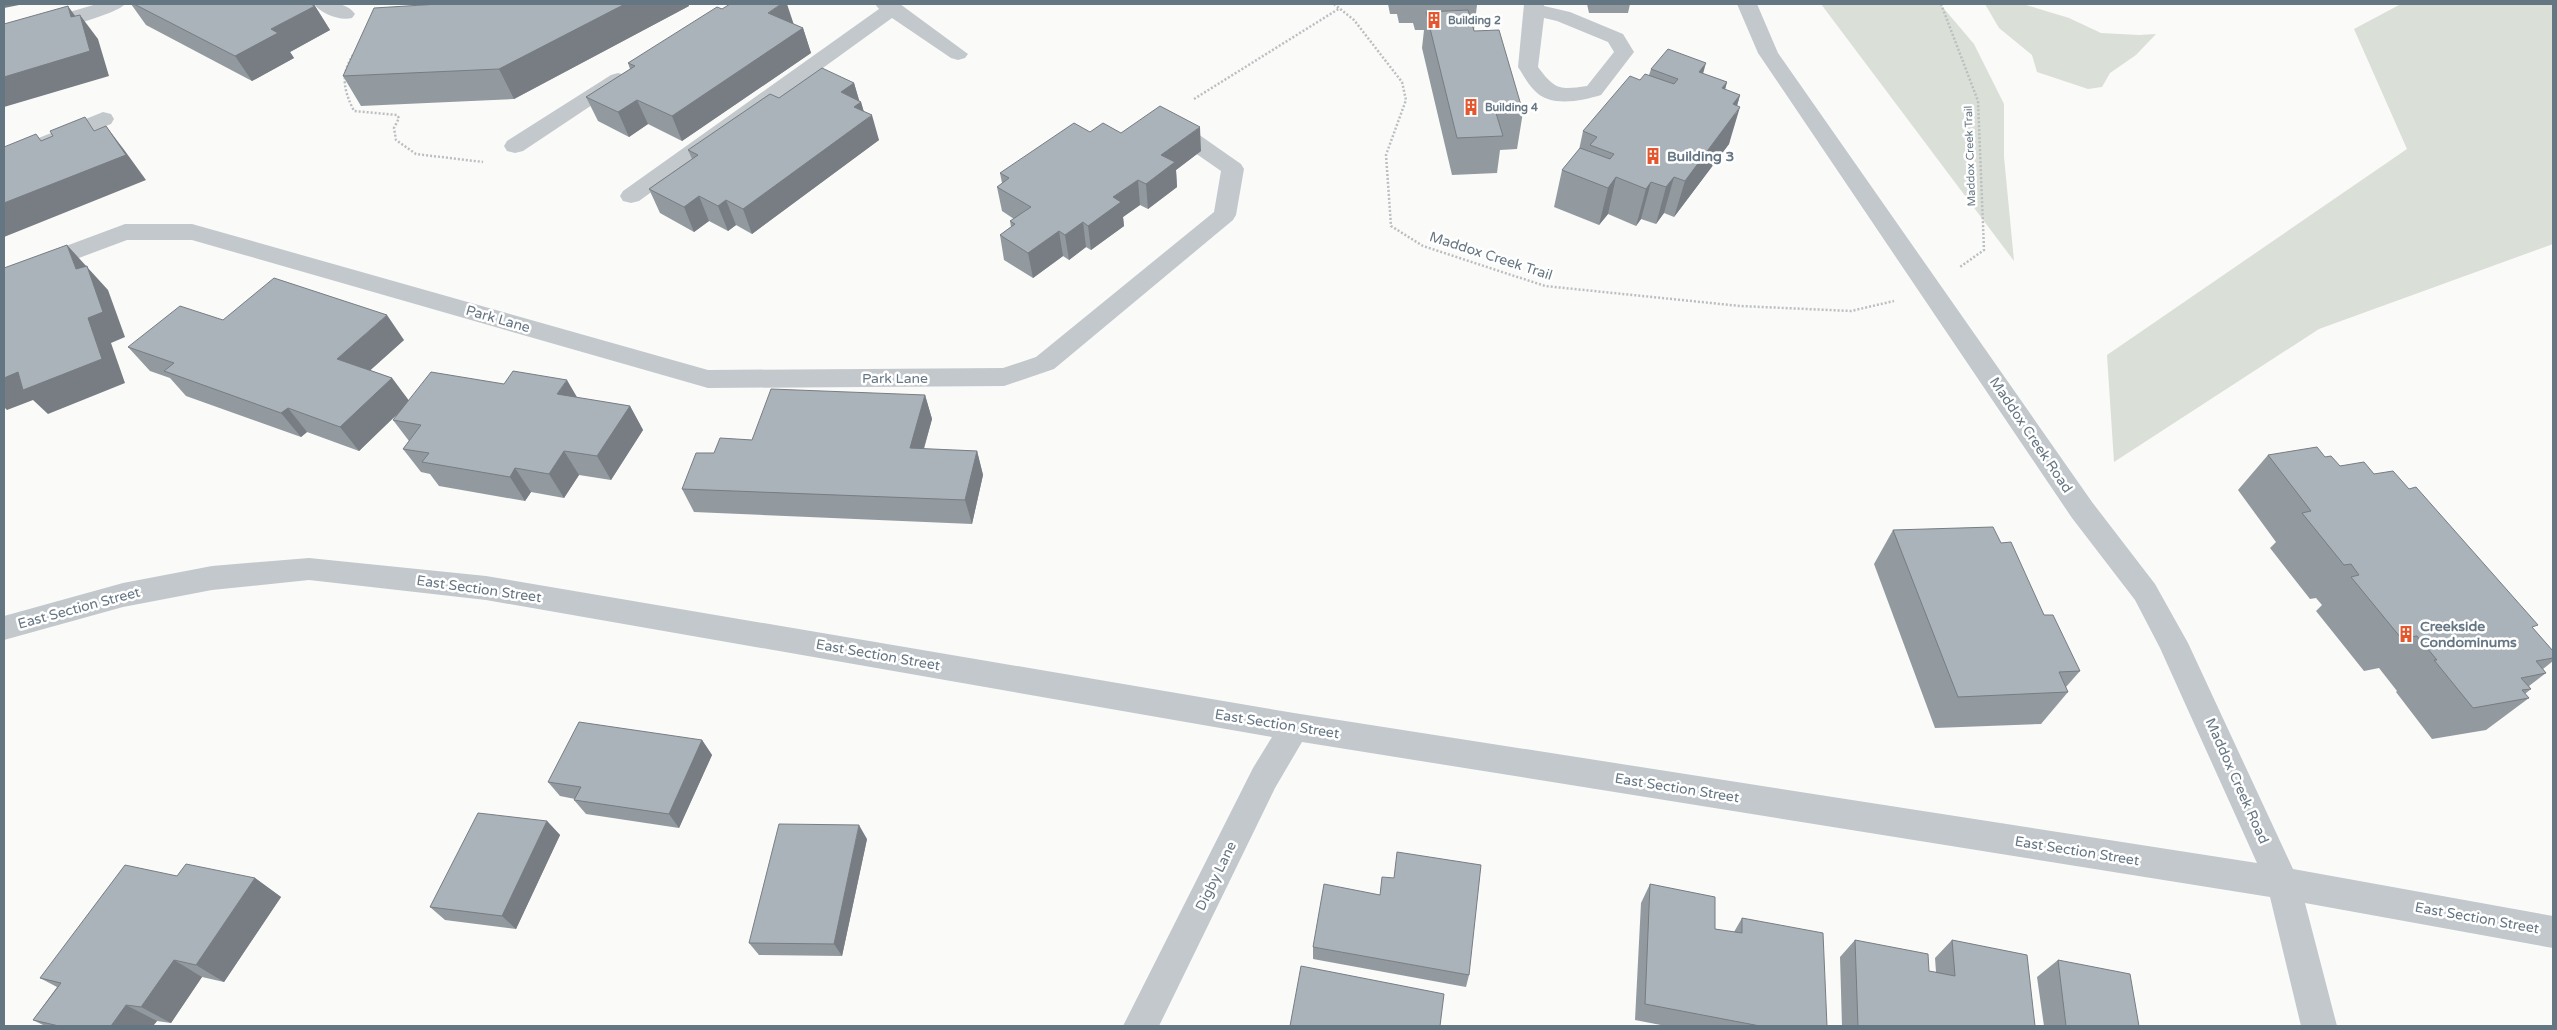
<svg xmlns="http://www.w3.org/2000/svg" width="2557" height="1030" font-family="'Varela Round',sans-serif">
  <style>
    .green { fill: #dadfd7 }
    .lines { fill: none; stroke-linecap: round; stroke-linejoin: round }
    .path { stroke: #bbbfc2; stroke-width: 2.5; stroke-dasharray: 2 2; stroke-linecap: butt }
    .minor { fill: #c3c8cc; fill-rule: evenodd }
    .wall { fill: #929a9f }
    .shaded-wall { fill: #777d82 }
    .building { fill: #aab3b9; stroke: #777d82 }
    .labels { text-anchor: middle; dominant-baseline: central; stroke-width: 5; stroke-linejoin: round; paint-order: stroke }
    .far-poi-label { font-size: 11px; font-weight: bold; fill: #657683; stroke: #fff; text-anchor: start }
    .far-street-label { font-size: 11px; fill: #657683; stroke: #fff }
    .poi-label { font-size: 14px; font-weight: bold; fill: #657683; stroke: #fff; text-anchor: start }
    .street-label { font-size: 14px; fill: #657683; stroke: #fff }
  </style>
  <rect width="100%" height="100%" fill="#fafaf8"/>
  <!-- green -->
  <path class="green" d="M 1821,4 L 1940,4 L 1974,44 L 2004,104 L 2004,157 L 2014,261 Z
    M 1985,4 L 2026,5 L 2069,18 L 2101,33 L 2139,35 L 2156,34 L 2136,55 L 2110,73 L 2102,87 L 2088,89 L 2037,72 L 2032,55 L 1999,28 Z
    M 2401,4 L 2553,4 L 2553,244 L 2319,329 L 2114,462 L 2107,355 L 2407,149 L 2354,29 Z"/>
  <g class="lines">
    <!-- path -->
    <path class="path" d="M 1334,4 L 1354,20 L 1402,82 L 1406,100 L 1386,155 L 1391,226 L 1423,246 L 1545,286 L 1740,306 L 1851,311 L 1894,301
      M 1941,4 L 1978,101 L 1984,250 L 1960,267
      M 353,55 C 340,75 344,91 354,111 L 397,115 L 399,118 L 394,128 L 396,140 L 416,154 L 483,162
      M 1194,99 L 1340,8"/>
    <!-- minor -->
    <path class="minor" d="M 97,4 L 125,4 C 116,16 23,39 4,43 L 4,31 Z
      M 314,4 C 328,3 346,1 355,14 L 352,18 C 340,21 321,14 314,4 Z
      M 875,4 L 900,4 L 968,54 L 965,58 L 958,60 L 951,58 L 892,18 L 639,201 L 631,203 L 623,201 L 620,196 L 623,191 L 879,9 Z
      M 1524,4 L 1544,4 L 1544,6 L 1570,12 L 1623,34 L 1634,52 L 1601,95 C 1581,101 1550,108 1534,90 C 1527,83 1523,74 1518,67 ZM 1544,18 L 1557,21 L 1608,42 L 1614,52 L 1587,86 C 1560,90 1555,90 1538,67 Z
      M 1737,4 L 1757,4 L 1778,53 L 2092,502 L 2155,584 L 2188,643 L 2293,869 L 2553,916 L 2553,948 L 2305,903 L 2337,1026 L 2301,1026 L 2270,897 L 1302,742 L 1275,788 L 1159,1026 L 1123,1026 L 1253,768 L 1272,737 L 486,600 L 309,580 L 212,590 L 123,607 L 4,640 L 4,616 L 123,583 L 212,566 L 309,558 L 486,576 L 1294,713 L 2257,863 L 2160,648 L 2135,600 L 2072,518 L 1758,53 Z
      M 618,73 L 625,75 L 628,79 L 625,83 L 523,151 L 515,153 L 507,151 L 504,146 L 507,141 L 611,75 Z
      M 103,112 L 111,114 L 114,119 L 111,124 L 4,167 L 4,152 Z
      M 1170,118 L 1178,120 L 1241,164 L 1244,169 L 1236,215 L 1233,220 L 1054,369 L 1004,386 L 708,388 L 192,240 L 127,240 L 4,286 L 4,269 L 117,227 L 125,224 L 192,224 L 708,370 L 1003,368 L 1036,357 L 1214,212 L 1221,171 L 1162,130 L 1159,125 L 1162,120 Z"/>
  </g>
  <!-- wall -->
  <path class="wall" d="M 131,4 L 310,4 L 315,6 L 330,30 L 290,52 L 294,58 L 252,81 L 146,25 Z
    M 439,4 L 688,4 L 689,6 L 514,99 L 361,106 L 343,76 Z
    M 1388,4 L 1480,4 L 1479,5 L 1477,5 L 1474,30 L 1523,112 L 1517,149 L 1500,150 L 1497,173 L 1452,175 L 1422,48 L 1424,30 L 1415,30 L 1413,23 L 1399,23 L 1397,14 L 1390,14 Z
    M 1587,4 L 1630,4 L 1628,13 L 1589,13 Z
    M 722,9 L 793,24 L 803,28 L 811,53 L 682,141 L 648,124 L 629,137 L 598,121 L 586,97 L 630,69 L 628,63 Z
    M 1651,69 L 1703,74 L 1727,82 L 1725,90 L 1740,95 L 1737,106 L 1729,144 L 1674,217 L 1664,213 L 1656,224 L 1641,219 L 1636,226 L 1608,214 L 1599,225 L 1554,207 L 1562,170 L 1579,150 L 1583,131 L 1640,80 L 1649,75 Z
    M 854,83 L 859,101 L 861,102 L 864,112 L 879,140 L 752,234 L 736,225 L 728,231 L 709,221 L 694,232 L 660,213 L 649,189 L 692,159 L 688,150 L 779,98 Z
    M 1121,133 L 1201,151 L 1176,170 L 1177,187 L 1148,209 L 1140,205 L 1123,217 L 1124,226 L 1091,250 L 1086,247 L 1069,260 L 1063,256 L 1033,278 L 1004,260 L 1000,235 L 1011,227 L 1010,221 L 1014,219 L 1002,211 L 997,187 L 1002,183 L 1000,173 Z
    M 223,320 L 404,340 L 370,370 L 392,378 L 408,400 L 578,398 L 630,406 L 643,430 L 611,480 L 579,475 L 564,498 L 531,492 L 525,501 L 439,486 L 430,474 L 421,472 L 403,449 L 409,441 L 393,420 L 400,411 L 359,451 L 307,432 L 301,437 L 186,396 L 170,378 L 150,371 L 128,347 Z
    M 925,395 L 932,419 L 924,449 L 977,451 L 983,475 L 972,524 L 694,512 L 682,489 L 752,440 Z
    M 2268,455 L 2325,457 L 2340,466 L 2374,474 L 2533,629 L 2553,651 L 2553,661 L 2543,669 L 2546,673 L 2529,686 L 2531,689 L 2525,694 L 2529,698 L 2486,730 L 2432,739 L 2396,692 L 2397,691 L 2379,668 L 2364,671 L 2316,611 L 2322,605 L 2316,598 L 2310,599 L 2270,548 L 2276,542 L 2238,490 Z
    M 1893,530 L 2001,543 L 2044,615 L 2080,671 L 2066,687 L 2068,692 L 2041,724 L 1935,728 L 1874,564 Z
    M 702,740 L 712,755 L 679,828 L 586,814 L 574,800 L 575,799 L 560,796 L 548,782 Z
    M 547,821 L 560,835 L 516,929 L 445,920 L 430,907 Z
    M 867,839 L 842,956 L 759,955 L 749,943 Z
    M 177,876 L 255,878 L 281,897 L 224,982 L 202,977 L 171,1023 L 157,1021 L 153,1026 L 45,1026 L 33,1020 L 57,987 L 40,978 Z
    M 1650,884 L 1715,929 L 1734,932 L 1742,918 L 1827,1026 L 1666,1026 L 1635,1020 L 1641,903 Z
    M 1855,940 L 1929,971 L 1936,972 L 1935,958 L 1952,940 L 2035,1026 L 1842,1026 L 1840,957 Z
    M 1313,947 L 1469,975 L 1466,987 L 1313,959 Z
    M 2058,960 L 2139,1026 L 2044,1026 L 2037,977 Z"/>
  <!-- shaded-wall -->
  <path class="shaded-wall" d="M 4,4 L 20,4 L 19,5 L 4,8 Z
    M 625,4 L 688,4 L 689,6 L 514,99 L 499,69 Z
    M 781,4 L 787,4 L 794,25 L 768,13 Z
    M 68,6 L 83,27 L 80,15 L 98,39 L 109,76 L 4,107 L 4,77 L 71,17 Z
    M 315,6 L 330,30 L 290,52 L 294,58 L 252,81 L 235,56 L 271,29 Z
    M 803,28 L 811,53 L 682,141 L 672,116 Z
    M 1706,63 L 1696,99 L 1699,72 Z
    M 1727,82 L 1716,119 L 1722,88 Z
    M 854,83 L 860,103 L 861,102 L 866,120 L 872,115 L 879,140 L 752,234 L 743,209 L 841,92 Z
    M 1740,95 L 1734,116 L 1740,107 L 1729,144 L 1674,217 L 1685,181 L 1733,104 Z
    M 637,100 L 648,124 L 629,137 L 618,112 Z
    M 106,126 L 125,151 L 146,180 L 4,237 L 4,203 Z
    M 1200,127 L 1201,151 L 1176,170 L 1177,187 L 1148,209 L 1146,184 L 1161,155 Z
    M 1616,177 L 1608,214 L 1599,225 L 1608,188 Z
    M 1674,177 L 1664,213 L 1656,224 L 1666,187 Z
    M 1138,180 L 1140,205 L 1123,217 L 1124,226 L 1091,250 L 1088,226 L 1113,197 Z
    M 1651,182 L 1641,219 L 1636,226 L 1646,189 Z
    M 699,196 L 709,221 L 694,232 L 684,207 Z
    M 726,200 L 736,225 L 728,231 L 718,206 Z
    M 1083,222 L 1086,247 L 1069,260 L 1065,235 Z
    M 1059,231 L 1063,256 L 1033,278 L 1028,253 Z
    M 67,245 L 108,290 L 125,337 L 111,343 L 125,383 L 48,414 L 33,400 L 7,410 L 4,407 L 4,378 L 88,318 L 76,269 Z
    M 387,315 L 404,340 L 355,384 L 337,359 Z
    M 392,378 L 410,402 L 359,451 L 340,427 Z
    M 567,380 L 581,404 L 557,394 Z
    M 925,395 L 932,419 L 917,472 L 910,448 Z
    M 630,406 L 643,430 L 611,480 L 597,456 Z
    M 288,408 L 307,432 L 301,437 L 281,413 Z
    M 564,451 L 579,475 L 564,498 L 549,474 Z
    M 977,451 L 983,475 L 972,524 L 965,500 Z
    M 515,468 L 531,492 L 525,501 L 510,477 Z
    M 702,740 L 712,755 L 679,828 L 669,814 Z
    M 547,821 L 560,835 L 516,929 L 502,916 Z
    M 859,825 L 867,839 L 842,956 L 834,944 Z
    M 255,878 L 281,897 L 224,982 L 196,965 Z
    M 174,960 L 202,977 L 171,1023 L 141,1007 Z
    M 126,1005 L 157,1021 L 153,1026 L 111,1026 Z"/>
  <!-- building -->
  <path class="building" d="M 134,4 L 310,4 L 315,6 L 271,29 L 278,33 L 235,56 Z
    M 439,4 L 625,4 L 499,69 L 343,76 L 374,8 Z
    M 730,4 L 781,4 L 768,13 L 803,28 L 672,116 L 637,100 L 618,112 L 586,97 L 635,66 L 628,63 L 717,7 L 722,9 Z
    M 68,6 L 71,17 L 80,15 L 90,51 L 4,77 L 4,24 Z
    M 1468,10 L 1474,31 L 1499,30 L 1523,112 L 1496,113 L 1503,136 L 1457,138 L 1426,12 Z
    M 1668,49 L 1706,63 L 1699,72 L 1727,82 L 1722,88 L 1740,95 L 1733,104 L 1740,107 L 1685,181 L 1674,177 L 1666,187 L 1651,182 L 1646,189 L 1616,177 L 1608,188 L 1562,170 L 1580,148 L 1610,159 L 1614,154 L 1590,145 L 1597,137 L 1583,131 L 1630,76 L 1640,80 L 1645,74 L 1674,84 L 1678,79 L 1651,69 Z
    M 822,68 L 854,83 L 841,92 L 861,102 L 854,107 L 872,115 L 743,209 L 726,200 L 718,206 L 699,196 L 684,207 L 649,189 L 698,155 L 688,150 L 770,94 L 779,98 Z
    M 1160,106 L 1200,127 L 1161,155 L 1175,162 L 1146,184 L 1138,180 L 1113,197 L 1121,202 L 1088,226 L 1083,222 L 1065,235 L 1059,231 L 1028,253 L 1000,235 L 1015,224 L 1010,221 L 1031,207 L 997,187 L 1009,178 L 1000,173 L 1074,123 L 1090,132 L 1103,123 L 1121,133 Z
    M 85,117 L 94,131 L 106,126 L 126,155 L 4,203 L 4,147 L 36,134 L 41,141 L 53,136 L 50,131 Z
    M 67,245 L 76,269 L 87,266 L 103,312 L 88,318 L 102,359 L 23,390 L 18,372 L 4,378 L 4,268 Z
    M 274,278 L 387,315 L 337,359 L 392,378 L 340,427 L 288,408 L 281,413 L 164,371 L 174,363 L 128,347 L 180,306 L 223,320 Z
    M 513,371 L 567,380 L 557,394 L 630,406 L 597,456 L 564,451 L 549,474 L 515,468 L 510,477 L 422,462 L 429,453 L 403,449 L 421,425 L 393,420 L 431,372 L 504,384 Z
    M 771,389 L 925,395 L 910,448 L 977,451 L 965,500 L 682,489 L 696,453 L 714,453 L 720,438 L 752,440 Z
    M 2317,447 L 2325,457 L 2331,456 L 2340,466 L 2364,462 L 2374,474 L 2393,471 L 2409,489 L 2416,487 L 2538,625 L 2532,627 L 2553,651 L 2553,658 L 2536,661 L 2546,673 L 2521,678 L 2531,689 L 2522,690 L 2529,698 L 2473,708 L 2434,660 L 2437,660 L 2417,636 L 2401,638 L 2351,577 L 2359,575 L 2351,564 L 2344,565 L 2302,513 L 2311,511 L 2268,455 Z
    M 1993,527 L 2001,543 L 2011,542 L 2044,615 L 2053,615 L 2080,671 L 2059,672 L 2068,692 L 1958,697 L 1893,530 Z
    M 579,722 L 702,740 L 669,814 L 574,800 L 581,787 L 548,782 Z
    M 478,813 L 547,821 L 502,916 L 430,907 Z
    M 779,824 L 859,825 L 834,944 L 749,943 Z
    M 1397,852 L 1481,865 L 1469,975 L 1313,947 L 1324,884 L 1380,895 L 1382,877 L 1394,878 Z
    M 186,864 L 255,878 L 196,965 L 174,960 L 141,1007 L 126,1005 L 111,1026 L 59,1026 L 33,1020 L 61,983 L 40,978 L 125,865 L 177,876 Z
    M 1650,884 L 1715,897 L 1715,929 L 1742,933 L 1742,918 L 1823,933 L 1827,1026 L 1760,1026 L 1645,1004 Z
    M 1855,940 L 1928,954 L 1929,971 L 1955,976 L 1952,940 L 2027,955 L 2035,1026 L 1858,1026 Z
    M 2058,960 L 2130,974 L 2139,1026 L 2066,1026 Z
    M 1301,966 L 1444,994 L 1440,1026 L 1290,1026 Z"/>
  <!-- icons -->
  <defs>
    <g id="building-bare" transform="scale(1.35)"><path d="M-4-6H4V6H1V3H-1V6H-4ZM-2.5-4.3h1.7v1.8h-1.7ZM.8-4.3h1.7v1.8H.8ZM-2.5-1h1.7V.8h-1.7ZM.8-1h1.7V.8H.8Z" fill="#e4572e" stroke="#fff" stroke-width="2.5" paint-order="stroke"/></g>
  </defs>
  <g fill-rule="evenodd">
    <use href="#building-bare" x="1434" y="20"/>
    <use href="#building-bare" x="1471" y="107"/>
    <use href="#building-bare" x="1653" y="156"/>
    <use href="#building-bare" x="2406" y="634"/>
  </g>
  <g class="labels">
    <!-- far-poi labels -->
    <g class="far-poi-label">
      <text x="1448" y="20">Building 2</text>
      <text x="1485" y="107">Building 4</text>
    </g>
    <!-- far-street labels -->
    <g class="far-street-label">
      <text transform="translate(1970 156) rotate(-92)">Maddox Creek Trail</text>
    </g>
    <!-- poi labels -->
    <g class="poi-label">
      <text x="1667" y="156">Building 3</text>
      <text x="2420" y="626">Creekside<tspan x="2420" dy="16">Condominums</tspan></text>
    </g>
    <!-- street labels -->
    <g class="street-label">
      <text transform="translate(1491 256) rotate(18)">Maddox Creek Trail</text>
      <text transform="translate(498 319) rotate(16)">Park Lane</text>
      <text x="895" y="378">Park Lane</text>
      <text transform="translate(2031 435) rotate(56)">Maddox Creek Road</text>
      <text transform="translate(479 589) rotate(8)">East Section Street</text>
      <text transform="translate(79 608) rotate(-15)">East Section Street</text>
      <text transform="translate(878 655) rotate(10)">East Section Street</text>
      <text transform="translate(1277 724) rotate(9)">East Section Street</text>
      <text transform="translate(2237 781) rotate(66)">Maddox Creek Road</text>
      <text transform="translate(1677 788) rotate(9)">East Section Street</text>
      <text transform="translate(2077 851) rotate(9)">East Section Street</text>
      <text transform="translate(1216 876) rotate(-64)">Digby Lane</text>
      <text transform="translate(2477 918) rotate(10)">East Section Street</text>
    </g>
  </g>
  <!-- border -->
  <rect width="2557" height="1030" fill="none" stroke="#657683" stroke-width="10"/>
</svg>
